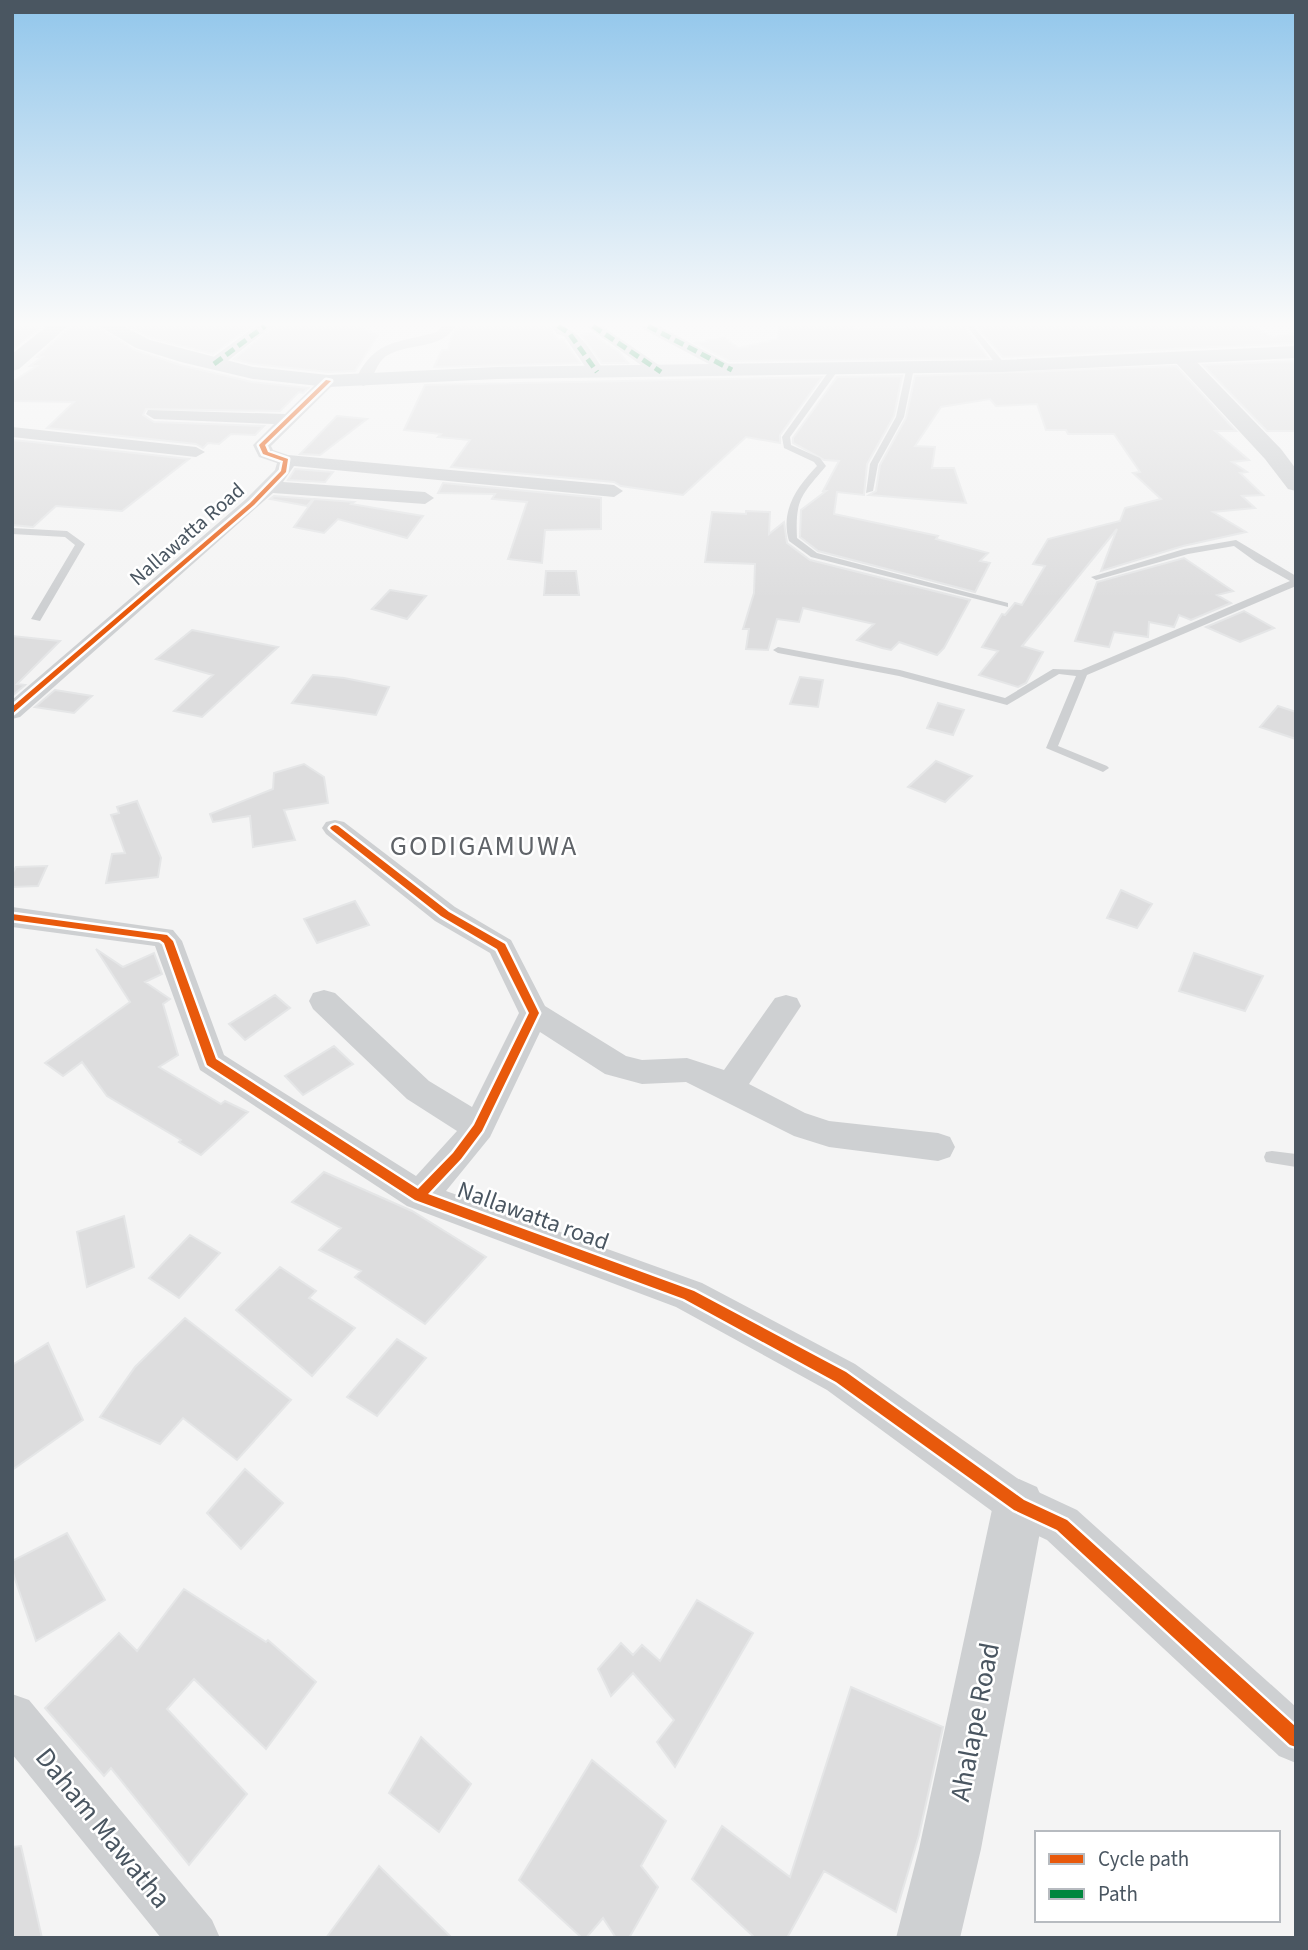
<svg xmlns="http://www.w3.org/2000/svg" width="1308" height="1950" font-family="'Source Sans 3',sans-serif">
  <style>
    .building { fill: #ddddde; stroke: #e5e6e7; stroke-width: 2 }
    .lines { fill: none; stroke-linecap: round; stroke-linejoin: round }
    .service { fill: #ced0d2; fill-rule: evenodd }
    .minor { fill: #ced0d2; fill-rule: evenodd }
    .tertiary { fill: #ced0d2; fill-rule: evenodd }
    .primary { fill: #caced1; fill-rule: evenodd }
    .quiet { stroke: #00873e; stroke-width: 5; stroke-dasharray: 10 5; stroke-linecap: butt }
    .cycleway-casing { stroke: #fff; stroke-width: 5 }
    .cycleway { fill: #e8590c; fill-rule: evenodd }
    .labels { text-anchor: middle; dominant-baseline: central; stroke-width: 5; stroke-linejoin: round; paint-order: stroke }
    .far-street-label { font-size: 21px; fill: #4a5661; stroke: #fff }
    .street-label { font-size: 24px; fill: #4a5661; stroke: #fff }
    .quarter-label { font-size: 28px; letter-spacing: 2px; fill: #5f6368; stroke: #fff }
    .near-street-label { font-size: 28px; fill: #4a5661; stroke: #fff }
  </style>
  <rect width="100%" height="100%" fill="#f4f4f4"/>
  <!-- building -->
  <path class="building" d="M 12,326 L 38,328 L 41,327 L 12,350 Z
    M 71,326 L 97,326 L 135,350 L 180,365 L 252,382 L 308,388 L 303,393 L 299,392 L 280,411 L 146,409 L 143,415 L 154,422 L 264,426 L 255,435 L 231,434 L 219,444 L 208,443 L 203,448 L 196,444 L 47,428 L 74,402 L 12,401 L 12,382 L 37,366 L 30,366 L 42,357 L 37,357 Z
    M 128,326 L 252,326 L 213,354 L 151,338 Z
    M 274,326 L 354,326 L 378,335 L 355,371 L 328,372 L 253,364 L 234,359 Z
    M 459,326 L 548,326 L 558,340 L 563,339 L 580,363 L 434,367 L 442,350 L 448,350 L 452,335 Z
    M 779,326 L 854,326 L 856,330 L 964,326 L 988,358 L 729,361 L 695,343 L 724,338 L 739,348 L 778,339 Z
    M 976,326 L 1252,326 L 1272,337 L 1296,334 L 1296,343 L 1003,357 Z
    M 591,333 L 619,352 L 628,363 L 602,363 L 581,335 Z
    M 1296,361 L 1296,431 L 1267,431 L 1203,365 Z
    M 1176,366 L 1236,431 L 1215,431 L 1249,460 L 1232,462 L 1247,472 L 1240,473 L 1263,495 L 1242,496 L 1255,508 L 1213,512 L 1246,532 L 1183,546 L 1101,571 L 1117,529 L 1022,646 L 1043,652 L 1026,683 L 1018,687 L 979,675 L 998,651 L 982,647 L 1002,614 L 1005,615 L 1015,603 L 1022,605 L 1045,566 L 1033,564 L 1048,539 L 1120,521 L 1125,508 L 1161,499 L 1133,473 L 1140,472 L 1114,434 L 1068,434 L 1066,430 L 1046,430 L 1037,404 L 996,406 L 990,399 L 941,407 L 915,446 L 935,447 L 932,468 L 954,468 L 966,503 L 869,495 L 876,491 L 880,465 L 906,418 L 915,376 Z
    M 902,376 L 894,416 L 867,464 L 864,495 L 837,492 L 834,514 L 938,536 L 936,539 L 988,553 L 980,561 L 990,563 L 975,592 L 818,551 L 800,537 L 801,510 L 826,491 L 823,491 L 839,461 L 824,460 L 793,443 L 793,438 L 837,377 Z
    M 822,377 L 780,435 L 780,443 L 746,437 L 683,495 L 621,486 L 614,482 L 451,467 L 470,440 L 438,437 L 441,434 L 404,430 L 425,385 Z
    M 337,416 L 367,419 L 320,455 L 300,454 Z
    M 12,440 L 33,442 L 189,459 L 122,511 L 56,506 L 33,527 L 12,525 Z
    M 295,469 L 333,472 L 325,482 L 288,480 Z
    M 443,483 L 601,498 L 601,529 L 545,530 L 542,563 L 508,559 L 527,502 L 492,499 L 495,494 L 438,493 Z
    M 274,496 L 313,499 L 307,506 L 270,499 Z
    M 314,499 L 354,502 L 351,504 L 423,516 L 407,538 L 338,519 L 324,533 L 294,527 Z
    M 746,511 L 770,512 L 769,534 L 784,522 L 787,543 L 810,560 L 970,600 L 944,648 L 937,655 L 899,642 L 891,650 L 882,648 L 857,640 L 874,624 L 803,608 L 799,622 L 777,619 L 768,650 L 746,649 L 749,629 L 743,629 L 754,593 L 755,564 L 705,562 L 712,512 L 746,514 Z
    M 1184,558 L 1233,591 L 1217,595 L 1231,603 L 1191,620 L 1179,615 L 1174,627 L 1149,622 L 1148,637 L 1114,632 L 1109,647 L 1075,641 L 1097,582 Z
    M 546,571 L 576,571 L 579,595 L 544,595 Z
    M 390,590 L 426,596 L 407,619 L 372,609 Z
    M 1244,611 L 1274,628 L 1240,642 L 1206,627 Z
    M 192,630 L 278,647 L 202,717 L 174,711 L 213,675 L 156,659 Z
    M 12,636 L 60,641 L 17,684 L 25,685 L 12,696 Z
    M 313,675 L 344,678 L 389,687 L 376,715 L 292,703 Z
    M 800,677 L 823,680 L 818,707 L 790,704 Z
    M 55,690 L 92,696 L 74,713 L 35,707 Z
    M 938,703 L 964,710 L 953,735 L 927,728 Z
    M 1278,706 L 1296,712 L 1296,739 L 1260,727 Z
    M 936,761 L 972,776 L 945,802 L 908,787 Z
    M 304,764 L 324,777 L 328,803 L 284,810 L 295,840 L 253,847 L 250,816 L 213,822 L 210,814 L 273,789 L 274,773 Z
    M 137,801 L 161,858 L 158,877 L 106,883 L 112,854 L 125,853 L 111,815 L 119,813 L 117,807 Z
    M 47,866 L 38,886 L 12,887 L 12,874 L 16,867 Z
    M 1121,890 L 1152,904 L 1137,928 L 1107,918 Z
    M 355,901 L 369,925 L 317,943 L 304,919 Z
    M 96,949 L 123,967 L 154,953 L 162,974 L 145,982 L 170,999 L 163,1004 L 178,1055 L 159,1067 L 221,1104 L 225,1101 L 248,1112 L 201,1155 L 179,1142 L 181,1140 L 107,1096 L 82,1062 L 63,1076 L 45,1063 L 130,1002 Z
    M 1194,953 L 1263,976 L 1245,1011 L 1179,991 Z
    M 275,995 L 290,1008 L 245,1040 L 229,1024 Z
    M 334,1046 L 353,1064 L 303,1095 L 285,1076 Z
    M 324,1172 L 412,1211 L 486,1257 L 425,1324 L 355,1277 L 361,1271 L 319,1250 L 341,1228 L 292,1202 Z
    M 124,1216 L 134,1267 L 87,1287 L 77,1232 Z
    M 190,1235 L 220,1253 L 179,1298 L 149,1278 Z
    M 280,1267 L 316,1291 L 309,1298 L 355,1328 L 312,1376 L 236,1310 Z
    M 185,1318 L 291,1400 L 237,1460 L 183,1418 L 160,1444 L 100,1417 L 135,1367 Z
    M 397,1339 L 426,1358 L 377,1416 L 347,1397 Z
    M 48,1343 L 83,1420 L 12,1470 L 12,1365 Z
    M 245,1469 L 283,1503 L 241,1549 L 207,1513 Z
    M 67,1533 L 105,1600 L 36,1641 L 12,1570 L 12,1561 Z
    M 184,1589 L 266,1642 L 268,1640 L 316,1682 L 266,1749 L 194,1679 L 167,1709 L 247,1794 L 189,1865 L 111,1768 L 104,1776 L 45,1708 L 119,1633 L 137,1651 Z
    M 697,1600 L 753,1633 L 675,1767 L 657,1742 L 674,1720 L 633,1673 L 611,1696 L 598,1669 L 621,1643 L 633,1655 L 642,1645 L 660,1661 Z
    M 851,1687 L 943,1727 L 919,1835 L 896,1912 L 824,1871 L 787,1938 L 755,1938 L 692,1879 L 722,1826 L 790,1877 Z
    M 421,1737 L 471,1784 L 439,1832 L 389,1793 Z
    M 592,1760 L 666,1821 L 641,1866 L 658,1887 L 629,1938 L 616,1938 L 603,1918 L 586,1938 L 582,1938 L 519,1880 Z
    M 21,1846 L 42,1938 L 12,1938 L 12,1847 Z
    M 379,1866 L 452,1938 L 326,1938 Z"/>
  <g class="lines">
    <!-- service -->
    <path class="service" d="M 967,326 L 973,326 L 1005,364 L 1005,368 L 999,368 Z
      M 907,366 L 914,368 L 904,417 L 878,464 L 873,491 L 866,493 L 870,464 L 896,417 Z
      M 832,367 L 839,369 L 790,437 L 791,445 L 820,458 L 826,466 C 802,495 795,498 797,538 L 817,553 L 1008,603 L 1008,607 L 811,557 L 789,541 C 780,510 797,487 817,466 L 814,462 L 784,448 L 782,437 Z
      M 12,528 L 67,531 L 85,544 L 40,621 L 31,619 L 75,545 L 65,537 L 12,534 Z
      M 1236,540 L 1296,576 L 1296,586 L 1087,675 L 1058,746 L 1107,766 L 1109,768 L 1103,772 L 1046,748 L 1076,676 L 1059,674 L 1007,705 L 899,676 L 778,653 L 773,650 L 778,647 L 900,670 L 1005,698 L 1053,669 L 1081,670 L 1290,581 L 1256,562 L 1234,546 L 1188,554 L 1096,580 L 1091,577 L 1184,549 Z
      M 1272,1151 L 1296,1154 L 1296,1167 L 1266,1162 L 1264,1157 L 1266,1152 Z"/>
    <!-- minor -->
    <path class="minor" d="M 256,326 L 272,326 L 220,367 L 208,367 L 206,364 L 208,361 Z
      M 442,326 L 456,326 C 439,351 409,342 386,356 C 377,363 374,375 369,384 L 363,386 L 355,381 C 375,339 395,344 437,332 Z
      M 551,326 C 580,326 589,349 605,372 L 603,375 L 591,375 L 564,336 L 557,334 Z
      M 586,326 L 602,326 L 669,372 L 661,377 L 655,375 Z
      M 641,326 L 659,326 L 740,370 L 738,373 L 726,373 L 643,329 Z
      M 328,376 L 336,381 L 334,384 L 271,446 L 273,450 L 288,455 L 614,485 L 623,491 L 614,497 L 294,466 L 283,482 L 425,492 L 434,498 L 425,504 L 273,493 L 20,717 L 12,719 L 12,700 L 245,500 L 275,470 L 277,463 L 259,457 L 253,445 L 274,424 L 154,419 L 146,414 L 148,410 L 285,414 L 322,378 Z
      M 12,427 L 196,447 L 205,452 L 196,457 L 12,437 Z
      M 335,820 L 344,822 L 455,907 L 511,940 L 545,1006 L 626,1056 L 642,1060 L 687,1058 L 724,1070 L 775,998 L 786,995 L 797,998 L 801,1006 L 749,1084 L 805,1113 L 829,1121 L 938,1133 L 950,1137 L 955,1147 L 950,1157 L 938,1161 L 829,1147 L 794,1136 L 686,1082 L 642,1084 L 605,1074 L 540,1032 L 490,1137 L 446,1191 L 702,1283 L 855,1364 L 1034,1490 L 1077,1510 L 1296,1707 L 1296,1763 L 1279,1756 L 1047,1540 L 1004,1520 L 827,1390 L 676,1307 L 407,1206 L 200,1070 L 155,946 L 12,927 L 12,907 L 173,930 L 182,941 L 224,1055 L 416,1176 L 457,1131 L 407,1099 L 313,1009 L 309,1001 L 313,993 L 324,990 L 335,993 L 429,1081 L 472,1107 L 519,1013 L 490,953 L 435,921 L 326,834 L 322,828 L 326,822 Z
      M 12,1694 L 29,1700 L 212,1920 L 220,1938 L 161,1938 L 12,1754 Z"/>
    <!-- tertiary -->
    <path class="tertiary" d="M 1183,353 L 1190,355 L 1281,449 L 1296,469 L 1296,491 L 1288,489 L 1265,459 L 1176,363 L 1173,359 Z
      M 1019,1479 L 1037,1487 L 1045,1505 L 981,1849 L 960,1938 L 896,1938 L 919,1849 L 993,1505 L 1001,1487 Z"/>
    <!-- primary -->
    <path class="primary" d="M 47,326 L 68,326 L 19,369 L 12,371 L 12,354 Z
      M 99,326 L 123,326 L 150,340 L 253,367 L 328,375 L 497,367 L 1002,360 L 1296,346 L 1296,358 L 1002,372 L 497,379 L 328,387 L 253,379 L 181,362 L 136,348 Z"/>
    <!-- quiet -->
    <path class="quiet" d="M 558,326 L 569,333 L 597,372
      M 593,326 L 661,372
      M 648,326 L 732,370
      M 214,364 L 265,326"/>
    <!-- cycleway casing -->
    <g class="cycleway-casing">
      <path id="cycleway" d="M 326,380 L 331,381 L 265,445 L 268,452 L 288,459 L 286,472 L 254,505 L 12,714 L 12,707 L 250,503 L 281,471 L 283,461 L 263,454 L 259,445 Z
        M 335,825 L 338,826 L 449,912 L 505,944 L 539,1013 L 482,1131 L 461,1159 L 428,1194 L 694,1291 L 846,1372 L 1024,1500 L 1067,1520 L 1296,1727 L 1296,1747 L 1290,1745 L 1057,1530 L 1014,1510 L 836,1382 L 684,1299 L 415,1200 L 207,1065 L 164,943 L 160,940 L 12,920 L 12,914 L 167,935 L 173,941 L 216,1059 L 418,1189 L 453,1153 L 474,1125 L 529,1013 L 497,949 L 441,916 L 332,830 L 330,828 L 332,826 Z"/>
    </g>
    <!-- cycleway -->
    <use href="#cycleway" class="cycleway"/>
  </g>
  <!-- sky -->
  <linearGradient id="sky" x2="0" y2="1"><stop stop-color="#91c6eb"/><stop offset="0.54" stop-color="#fafafa"/><stop offset="1" stop-color="#fafafa" stop-opacity="0"/></linearGradient>
  <rect width="1308" height="599" fill="url(#sky)"/>
  <g class="labels">
    <!-- far-street labels -->
    <g class="far-street-label">
      <text transform="translate(187 534) rotate(-41)">Nallawatta Road</text>
    </g>
    <!-- street labels -->
    <g class="street-label">
      <text transform="translate(533 1216) rotate(20)">Nallawatta road</text>
    </g>
    <!-- quarter labels -->
    <g class="quarter-label">
      <text x="484" y="846">GODIGAMUWA</text>
    </g>
    <!-- near-street labels -->
    <g class="near-street-label">
      <text transform="translate(975 1722) rotate(-79)">Ahalape Road</text>
      <text transform="translate(103 1828) rotate(51)">Daham Mawatha</text>
    </g>
  </g>
  <!-- border -->
  <rect width="1308" height="1950" fill="none" stroke="#4a5661" stroke-width="28"/>
  <!-- legend -->
  <rect x="1035" y="1831" width="245" height="91" fill="#ffffff" stroke="#b7bbc0" stroke-width="2"/>
  <rect x="1049" y="1854" width="35" height="10" fill="#e8590c" stroke="#b7bbc0" stroke-width="2"/>
  <text x="1098" y="1866" font-size="21" fill="#4a5661">Cycle path</text>
  <rect x="1049" y="1889" width="35" height="10" fill="#00873e" stroke="#b7bbc0" stroke-width="2"/>
  <text x="1098" y="1901" font-size="21" fill="#4a5661">Path</text>
</svg>
